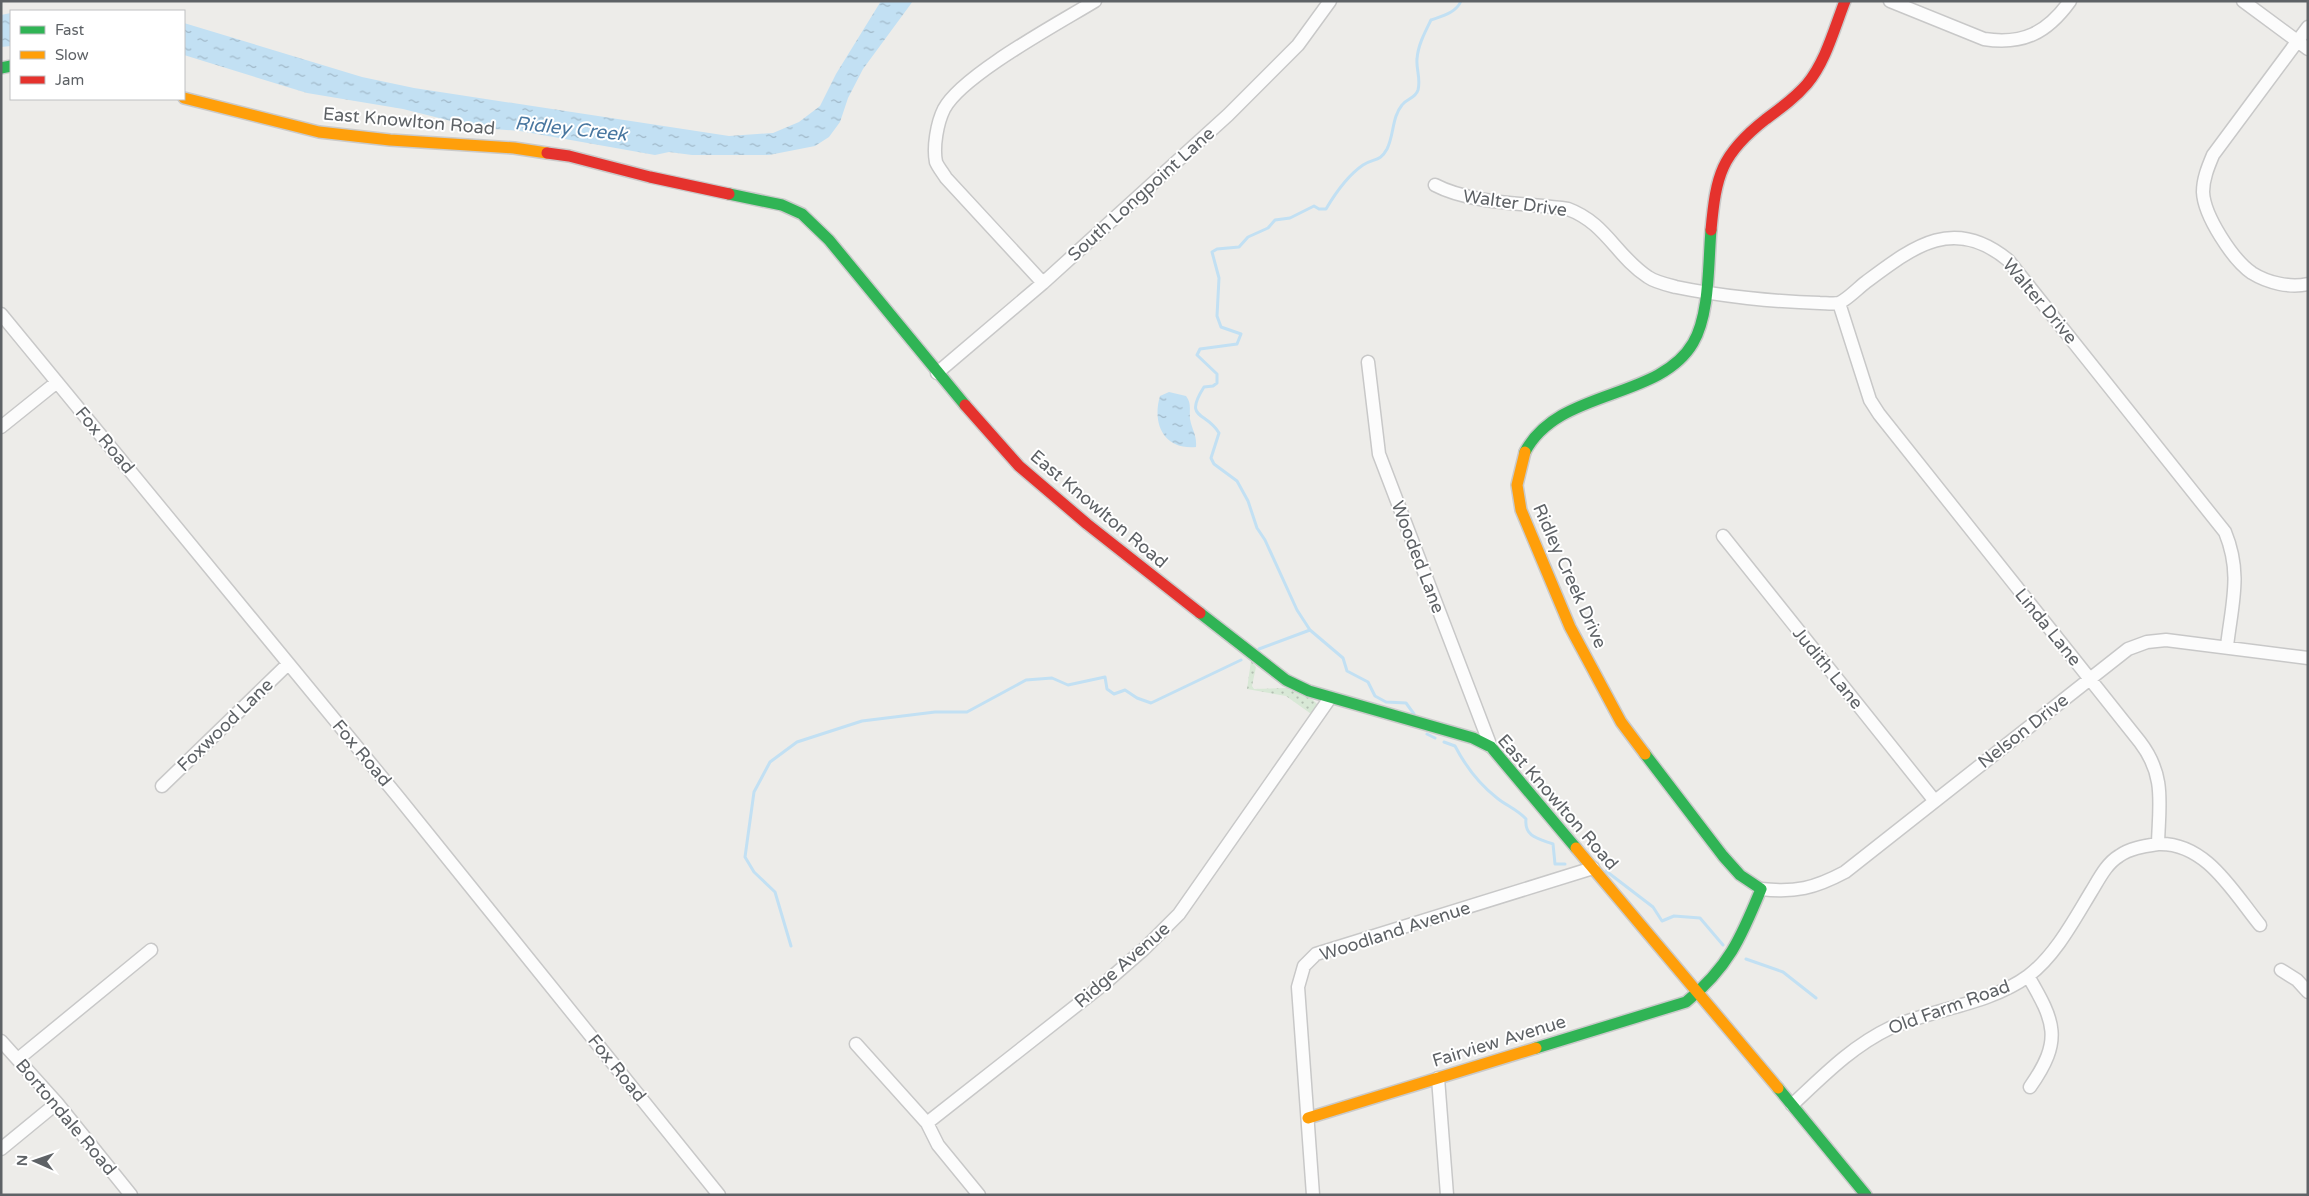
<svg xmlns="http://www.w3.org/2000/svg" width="2309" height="1196" font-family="'Varela Round',sans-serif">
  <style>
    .grass { fill: url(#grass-dots) }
    .water { fill: url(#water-ripples) }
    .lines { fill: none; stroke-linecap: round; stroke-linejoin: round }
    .stream { stroke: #c2e0f3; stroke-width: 3 }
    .street-casing { stroke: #c8c8c8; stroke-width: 15 }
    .fast-casing { stroke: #cacaca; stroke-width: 14 }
    .slow-casing { stroke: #cacaca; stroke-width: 14 }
    .jam-casing { stroke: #cacaca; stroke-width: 14 }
    .street { stroke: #fcfcfc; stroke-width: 12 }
    .fast { stroke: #30b455; stroke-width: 11 }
    .slow { stroke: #ff9f0a; stroke-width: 11 }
    .jam { stroke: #e5322d; stroke-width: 11 }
    .labels { text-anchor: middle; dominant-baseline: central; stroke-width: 4; stroke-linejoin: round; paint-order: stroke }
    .street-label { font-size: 18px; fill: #5e6266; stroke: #fff }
    .water-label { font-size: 19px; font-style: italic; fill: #4977a0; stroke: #fff }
  </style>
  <defs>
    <pattern id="grass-dots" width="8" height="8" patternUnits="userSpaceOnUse" patternTransform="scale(1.25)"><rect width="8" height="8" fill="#d8e8d6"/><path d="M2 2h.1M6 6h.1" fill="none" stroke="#b2bfb1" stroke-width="1.8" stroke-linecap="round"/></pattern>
    <pattern id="water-ripples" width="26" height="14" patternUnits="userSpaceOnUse" patternTransform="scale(1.25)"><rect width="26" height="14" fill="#c2e0f3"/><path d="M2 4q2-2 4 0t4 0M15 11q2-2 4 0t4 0" fill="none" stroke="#a1b9c9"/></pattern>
  </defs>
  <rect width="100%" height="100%" fill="#edece9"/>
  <!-- grass -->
  <path class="grass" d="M 1251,661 L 1256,667 L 1252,686 L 1254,689 L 1286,688 L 1313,700 L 1319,706 L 1314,716 L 1286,696 L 1247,689 Z"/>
  <!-- water -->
  <path class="water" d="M 881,1 L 913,1 L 863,69 L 848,98 L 840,122 L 829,137 L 815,146 L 769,155 L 692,155 L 669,152 L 655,155 L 520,131 L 479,128 L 403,109 L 307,93 L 184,55 L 184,23 L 362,77 L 414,88 L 729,136 L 773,133 L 799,122 L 820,106 L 836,74 Z
    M 11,13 L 11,46 L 1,47 L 1,15 Z
    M 1169,392 L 1186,396 C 1192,404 1189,410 1190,419 C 1192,430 1197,435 1196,447 C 1163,450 1152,423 1160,396 Z"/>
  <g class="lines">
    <!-- stream -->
    <path class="stream" d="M 1259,649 L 1310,630
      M 1414,714 L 1406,703 L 1386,702 L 1375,696 L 1368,682 L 1347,671 L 1343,658 L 1310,630 L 1297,610 L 1265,540 L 1257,528 L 1248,501 L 1237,481 L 1214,464 L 1211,458 L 1219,433 C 1206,411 1183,420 1204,387 L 1213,386 L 1217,383 L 1217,374 L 1197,355 L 1200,349 L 1237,344 L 1241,334 L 1221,327 L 1217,316 L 1219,278 L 1212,252 L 1217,249 L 1239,247 L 1248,237 L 1268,228 L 1275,220 L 1290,218 L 1314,206 L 1319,209 L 1326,209 C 1336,192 1347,176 1363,165 C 1374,158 1380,162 1387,149 C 1394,135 1392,117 1402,105 C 1407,98 1415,99 1418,90 C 1421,79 1416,69 1417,59 C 1418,45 1425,32 1431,20 C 1442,16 1456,13 1461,1
      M 1427,734 L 1435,738
      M 1444,742 L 1455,746 C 1466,767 1479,784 1497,798 C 1507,806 1518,810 1526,819 C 1524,837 1539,839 1553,844 L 1555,864 L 1565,864
      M 1606,871 L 1653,907 L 1662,921 L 1674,916 L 1700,918 L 1723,945
      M 791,946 L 775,892 L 754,872 L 745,857 L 754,792 L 770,762 L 797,742 L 862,721 L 935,712 L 967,712 L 1026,680 L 1052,678 L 1068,685 L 1105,677 L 1107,689 L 1114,694 L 1125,690 L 1137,698 L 1151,703 L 1241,660
      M 1746,959 L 1783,972 L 1816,998"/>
    <!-- street casing -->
    <g class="street-casing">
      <path id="street" d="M 1890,1 L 1984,39 C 2023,45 2047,33 2070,1
        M 2243,1 L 2308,49
        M 2308,27 L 2213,155 C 2208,167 2203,179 2203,192 C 2204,216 2233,260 2252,273 C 2268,283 2290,288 2308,284
        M 1435,185 C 1471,204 1527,203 1568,209 C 1606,223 1616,256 1648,277 C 1655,282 1668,285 1676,287 C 1719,296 1776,302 1820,303 C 1825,303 1834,304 1839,303 C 1848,299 1858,288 1866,282 C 1913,247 1953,215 2008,260 L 2225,532 C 2242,573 2232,603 2227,646
        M 1043,283 L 946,178 C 943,173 938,167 936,162 C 933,147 937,123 944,109 C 962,75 1059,23 1095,1
        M 1839,303 L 1870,400 L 1879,414 L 2140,742 C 2166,776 2159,804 2158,844 C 2206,842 2233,892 2260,925
        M 1,314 L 399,798 L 719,1195
        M 1368,362 L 1379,454 L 1491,747
        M 937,373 L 1043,283 L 1228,115 L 1298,45 L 1330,1
        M 1,427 L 57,382
        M 1723,536 L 1934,800
        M 162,786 L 288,664
        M 1761,889 C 1795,893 1815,888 1845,872 L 2128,649 L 2147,642 L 2166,640 L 2308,658
        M 2281,970 L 2297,980 L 2308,992
        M 2028,976 C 2055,1022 2063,1040 2030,1087
        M 1,1041 L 57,1103 L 131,1195
        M 856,1044 L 927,1123 L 938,1145 L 979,1195
        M 18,1059 L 151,950
        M 1438,1078 L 1447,1195
        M 1792,1105 C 1822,1077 1852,1046 1890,1028 C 1933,1009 1990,1004 2028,976 C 2055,956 2074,920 2091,892 C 2099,879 2106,864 2119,856 C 2130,848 2145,846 2158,844
        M 927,1123 L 1105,983 L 1144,949 L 1179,914 L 1330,698
        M 1,1149 L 57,1103
        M 1313,1195 L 1298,987 L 1304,966 L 1316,954 L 1593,868"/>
    </g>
    <!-- fast casing -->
    <g class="fast-casing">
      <path id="fast" d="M 1,68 L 11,66
        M 729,194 L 782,205 L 802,214 L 829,240 L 965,405
        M 1525,452 C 1558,388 1659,401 1693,343 C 1710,314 1708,264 1711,230
        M 1200,613 L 1286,680 L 1309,691 L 1473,738 L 1491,747 L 1576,848
        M 1536,1048 L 1686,1002 C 1728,968 1741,938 1761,889 L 1740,875 L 1723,856 L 1645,754
        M 1778,1088 L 1866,1195"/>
    </g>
    <!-- slow casing -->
    <g class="slow-casing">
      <path id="slow" d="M 184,98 L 319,132 L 390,140 L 514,148 L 547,153
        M 1525,452 L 1517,485 L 1521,510 L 1570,627 L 1621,722 L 1645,754
        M 1576,848 L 1778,1088
        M 1308,1118 L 1536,1048"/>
    </g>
    <!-- jam casing -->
    <g class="jam-casing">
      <path id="jam" d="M 547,153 L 569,156 L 650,177 L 729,194
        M 1711,230 C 1716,175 1721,154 1766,119 C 1781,108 1795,98 1807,84 C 1826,61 1834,29 1845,1
        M 965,405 L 1019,466 L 1087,524 L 1200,613"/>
    </g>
    <!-- street -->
    <use href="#street" class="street"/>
    <!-- fast -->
    <use href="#fast" class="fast"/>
    <!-- slow -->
    <use href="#slow" class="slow"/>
    <!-- jam -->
    <use href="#jam" class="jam"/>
  </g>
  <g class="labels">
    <!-- street labels -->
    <g class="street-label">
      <text transform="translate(409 121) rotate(5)">East Knowlton Road</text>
      <text transform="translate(1141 194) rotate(-42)">South Longpoint Lane</text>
      <text transform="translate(1515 203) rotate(8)">Walter Drive</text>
      <text transform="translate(2040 301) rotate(50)">Walter Drive</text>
      <text transform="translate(105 440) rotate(50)">Fox Road</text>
      <text transform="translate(1099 509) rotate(40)">East Knowlton Road</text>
      <text transform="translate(1418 557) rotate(69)">Wooded Lane</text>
      <text transform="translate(1570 576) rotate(66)">Ridley Creek Drive</text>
      <text transform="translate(2048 627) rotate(51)">Linda Lane</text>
      <text transform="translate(1828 668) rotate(51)">Judith Lane</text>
      <text transform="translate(225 725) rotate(-44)">Foxwood Lane</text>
      <text transform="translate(2023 731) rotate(-38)">Nelson Drive</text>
      <text transform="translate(362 753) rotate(50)">Fox Road</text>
      <text transform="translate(1558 802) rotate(49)">East Knowlton Road</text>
      <text transform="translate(1395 931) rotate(-18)">Woodland Avenue</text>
      <text transform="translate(1122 965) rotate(-41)">Ridge Avenue</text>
      <text transform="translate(1949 1007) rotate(-20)">Old Farm Road</text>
      <text transform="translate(1499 1041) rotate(-17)">Fairview Avenue</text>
      <text transform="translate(617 1068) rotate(51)">Fox Road</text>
      <text transform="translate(66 1117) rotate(50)">Bortondale Road</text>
    </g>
    <!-- water labels -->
    <g class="water-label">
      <text transform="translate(571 129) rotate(6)">Ridley Creek</text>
    </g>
  </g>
  <!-- border -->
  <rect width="2309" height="1196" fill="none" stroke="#5e6266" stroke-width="5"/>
  <!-- legend -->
  <rect x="10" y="10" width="175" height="90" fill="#ffffff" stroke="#bfc0c2"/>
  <rect x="20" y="26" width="25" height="8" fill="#30b455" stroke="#bfc0c2"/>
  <text x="55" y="35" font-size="15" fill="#5e6266">Fast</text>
  <rect x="20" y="51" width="25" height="8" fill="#ff9f0a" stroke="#bfc0c2"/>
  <text x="55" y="60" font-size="15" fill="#5e6266">Slow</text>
  <rect x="20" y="76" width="25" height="8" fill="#e5322d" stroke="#bfc0c2"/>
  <text x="55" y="85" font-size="15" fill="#5e6266">Jam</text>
  <!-- north arrow -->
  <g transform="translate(35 1161) rotate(272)" stroke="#ffffff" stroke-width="4" paint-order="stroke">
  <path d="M0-4L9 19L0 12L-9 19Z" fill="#5e6266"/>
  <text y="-8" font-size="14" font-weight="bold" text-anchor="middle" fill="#5e6266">N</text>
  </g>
</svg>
